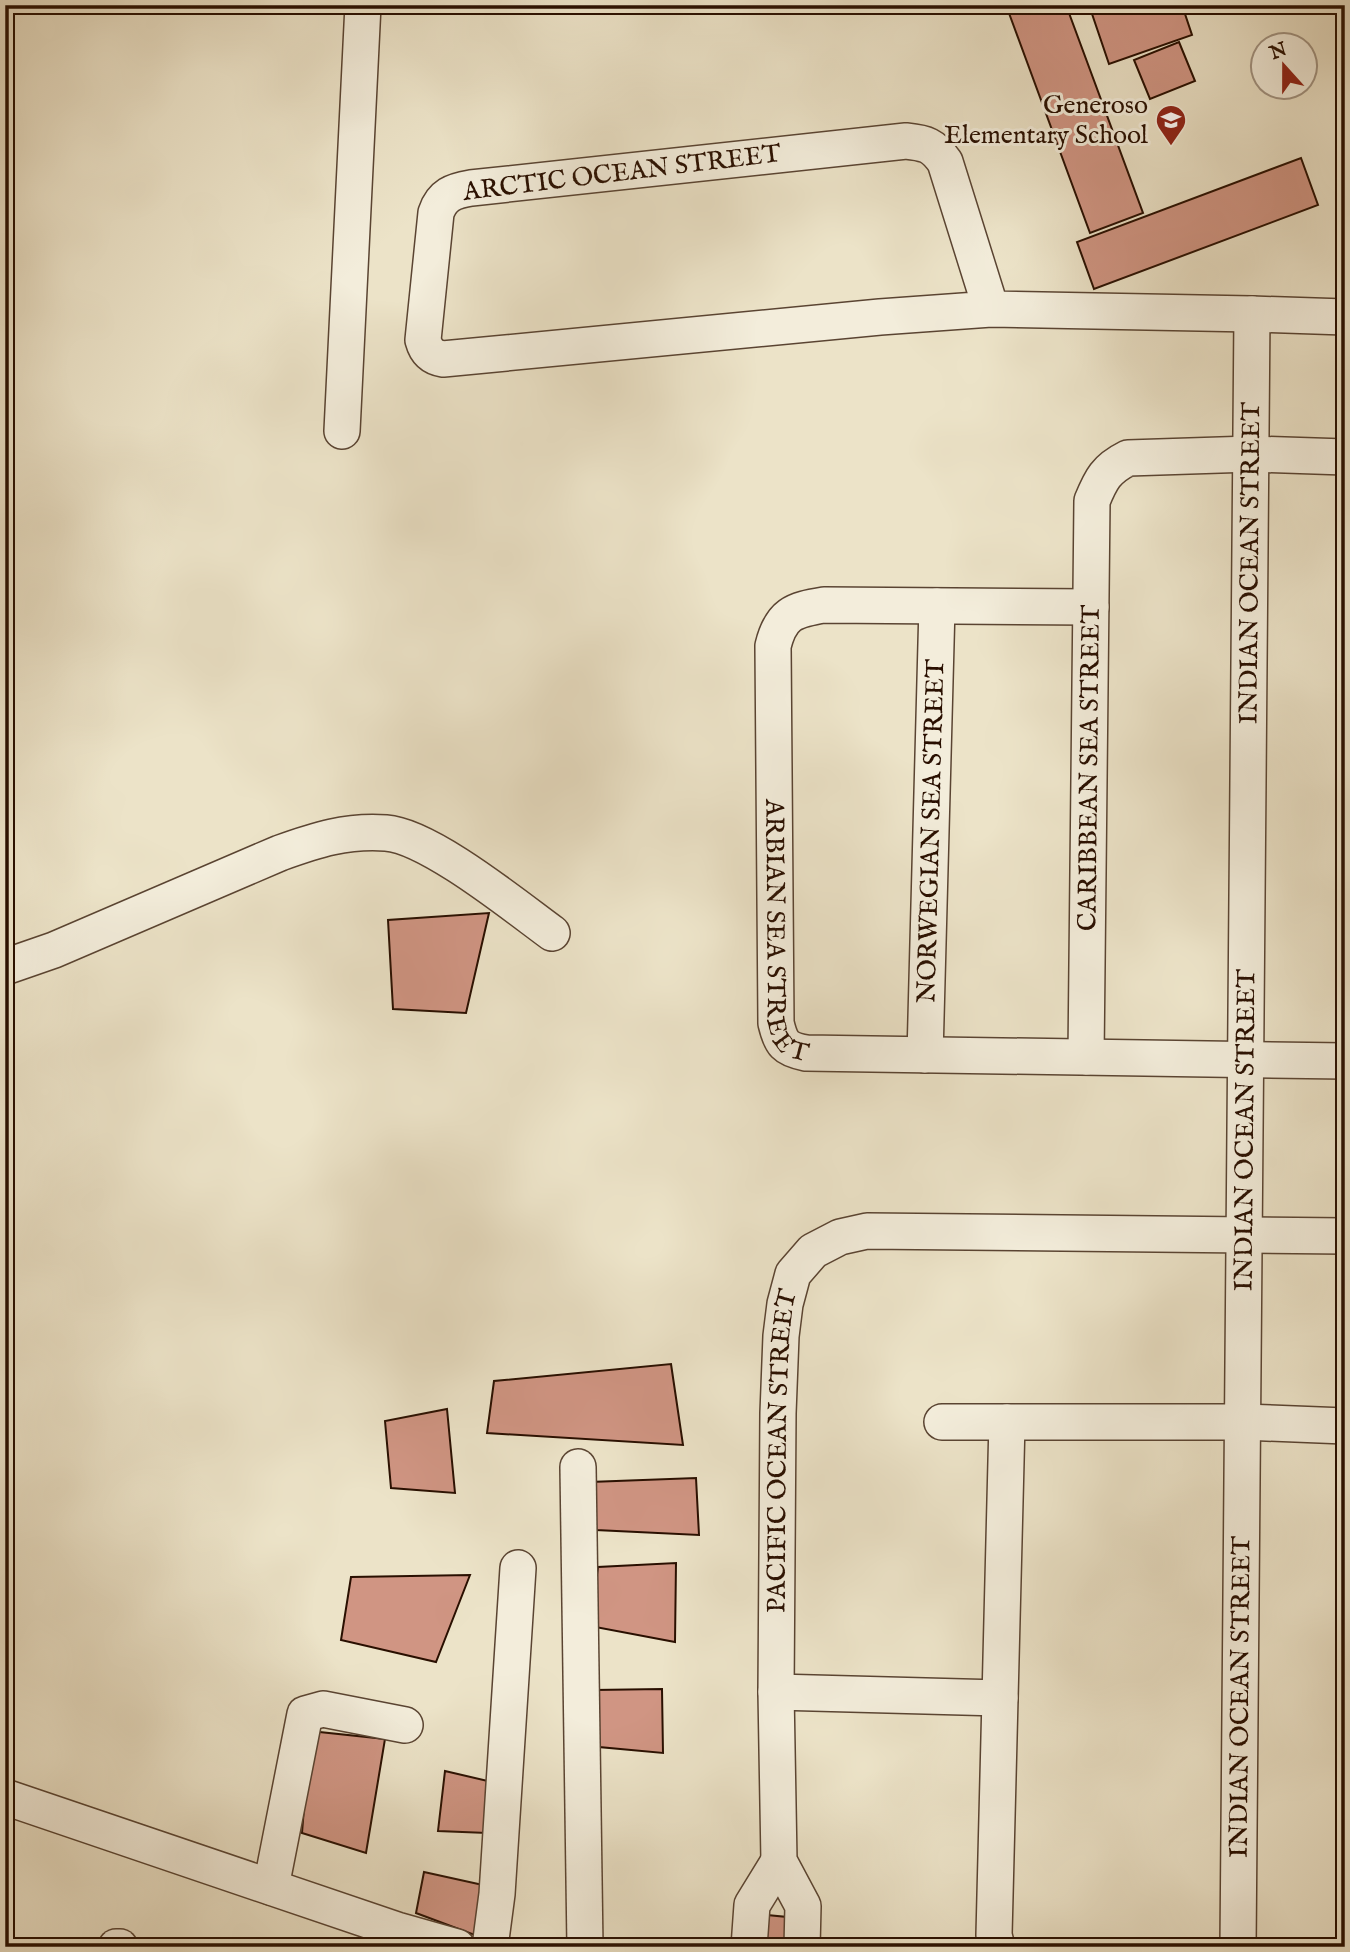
<svg xmlns="http://www.w3.org/2000/svg" width="1350" height="1952" font-family="'IM FELL English',serif">
  <style>
    .building { fill: #d09583; stroke: #290f00; stroke-width: 2 }
    .lines { fill: none; stroke-linecap: round; stroke-linejoin: round }
    .street-casing { stroke: #5a4432; stroke-width: 38 }
    .street { stroke: #f3eddb; stroke-width: 35 }
    .labels { text-anchor: middle; dominant-baseline: central; stroke-width: 6; stroke-linejoin: round; paint-order: stroke }
    .poi-label { font-size: 26px; fill: #290f00; stroke: #f3eddb; text-anchor: end }
    .street-label { font-size: 26px; fill: #290f00; stroke: #f3eddb }
  </style>
  <rect width="100%" height="100%" fill="#ece3c8"/>
  <filter id="stains"><feTurbulence type="fractalNoise" baseFrequency=".00286" numOctaves="4"/><feColorMatrix values="0 0 0 0 .2 0 0 0 0 .09 0 0 0 0 .02 0 0 0 .5 -.17"/></filter>
  <radialGradient id="worn" r=".72"><stop offset=".6" stop-color="#630" stop-opacity="0"/><stop offset="1" stop-color="#630" stop-opacity=".3"/></radialGradient>
  <!-- building -->
  <path class="building" d="M 1006,5 L 1066,5 L 1143,213 L 1090,233 Z
    M 1089,5 L 1182,5 L 1192,35 L 1109,64 Z
    M 1179,42 L 1195,81 L 1150,99 L 1134,60 Z
    M 1301,158 L 1318,205 L 1094,289 L 1077,242 Z
    M 489,913 L 466,1013 L 393,1009 L 388,920 Z
    M 671,1364 L 683,1445 L 487,1433 L 494,1381 Z
    M 447,1409 L 455,1493 L 391,1488 L 385,1421 Z
    M 696,1478 L 699,1535 L 596,1530 L 590,1482 Z
    M 676,1563 L 675,1642 L 590,1626 L 598,1567 Z
    M 470,1575 L 436,1662 L 341,1640 L 351,1577 Z
    M 662,1689 L 663,1753 L 599,1747 L 594,1690 Z
    M 310,1731 L 385,1739 L 366,1853 L 302,1833 Z
    M 445,1771 L 492,1782 L 487,1833 L 438,1831 Z
    M 424,1872 L 492,1887 L 480,1937 L 416,1913 Z
    M 767,1915 L 787,1917 L 785,1945 L 765,1943 Z"/>
  <g class="lines">
    <!-- street casing -->
    <g class="street-casing">
      <g id="street">
        <path d="M 991,309 L 945,162 C 933,145 926,143 906,141 L 471,188 C 453,191 442,195 436,213 L 423,340 C 426,351 431,357 443,359 L 880,317 L 991,309 L 1252,314 L 1345,317"/>
        <path d="M 342,431 L 363,5"/>
        <path id="s1" d="M 1091,607 L 824,605 C 793,610 781,614 773,646 L 776,1023 C 781,1044 785,1049 806,1053 L 1345,1061"/>
        <path d="M 5,967 L 54,950 L 280,853 C 316,840 347,830 386,833 C 429,836 515,906 552,933"/>
        <path id="s2" d="M 925,1055 L 937,606"/>
        <path id="s3" d="M 1086,1057 L 1092,501 C 1101,479 1106,469 1128,458 L 1251,454 L 1345,457"/>
        <path d="M 942,1422 L 1243,1422 L 1345,1426"/>
        <path d="M 578,1467 L 585,1947"/>
        <path d="M 776,1692 L 1000,1698"/>
        <path d="M 5,1797 L 397,1930 L 457,1947"/>
        <path d="M 271,1887 L 305,1714 L 323,1709 L 405,1725"/>
        <path d="M 116,1947 L 120,1947"/>
        <path d="M 490,1947 L 497,1894 L 518,1568"/>
        <path d="M 749,1947 L 752,1905 L 779,1861"/>
        <path id="s4" d="M 802,1947 L 803,1906 L 779,1861 L 776,1692 L 778,1413 L 781,1336 L 785,1304 L 793,1274 L 813,1251 L 840,1237 L 867,1231 L 1345,1236"/>
        <path d="M 997,1947 L 994,1935 L 1007,1422"/>
        <path id="s5" d="M 1238,1947 L 1252,314"/>
      </g>
    </g>
    <!-- street -->
    <use href="#street" class="street"/>
  </g>
  <!-- icons -->
  <defs>
    <g id="school-pin" transform="scale(1.575)"><path d="M0 17L-7.5 6A9.5 9.5 0 1 1 7.5 6Z" fill="#8f2418" stroke="#f3eddb"/><path d="M0-5L7-2L0 1L-7-2ZM-4 1L0 2.5L4 1V4Q0 6-4 4Z" fill="#fff"/></g>
  </defs>
  <g fill-rule="evenodd">
    <use href="#school-pin" x="1171" y="120"/>
  </g>
  <g class="labels">
    <!-- poi labels -->
    <g class="poi-label">
      <text x="1148" y="105">Generoso<tspan x="1148" dy="30">Elementary School</tspan></text>
    </g>
    <!-- street labels -->
    <g class="street-label">
      <text transform="translate(622 173) rotate(-7)">ARCTIC OCEAN STREET</text>
      <text stroke="none"><textPath href="#s5" startOffset="1384">INDIAN OCEAN STREET</textPath></text>
      <text stroke="none"><textPath href="#s3" startOffset="289">CARIBBEAN SEA STREET</textPath></text>
      <text stroke="none"><textPath href="#s2" startOffset="224">NORWEGIAN SEA STREET</textPath></text>
      <text stroke="none"><textPath href="#s1" startOffset="628">ARBIAN SEA STREET</textPath></text>
      <text stroke="none"><textPath href="#s5" startOffset="817">INDIAN OCEAN STREET</textPath></text>
      <text stroke="none"><textPath href="#s4" startOffset="502">PACIFIC OCEAN STREET</textPath></text>
      <text stroke="none"><textPath href="#s5" startOffset="250">INDIAN OCEAN STREET</textPath></text>
    </g>
  </g>
  <!-- margin -->
  <rect width="1350" height="1952" fill="none" stroke="#ece3c8" stroke-width="28"/>
  <rect x="7" y="7" width="1336" height="1938" fill="none" stroke="#290f00" stroke-width="3.5"/>
  <rect x="14" y="14" width="1322" height="1924" fill="none" stroke="#290f00" stroke-width="2"/>
  <!-- north arrow -->
  <g transform="translate(1284 66) rotate(339)"><circle r="33" fill="#f3eddb" stroke="#a29483" stroke-width="2"/>
  <path d="M0-5L12 26L0 18L-12 26Z" fill="#8f2418"/>
  <text y="-10" font-size="19" font-weight="bold" text-anchor="middle" fill="#290f00">N</text>
  </g>
  <rect width="100%" height="100%" filter="url(#stains)"/>
  <rect width="100%" height="100%" fill="url(#worn)"/>
</svg>
